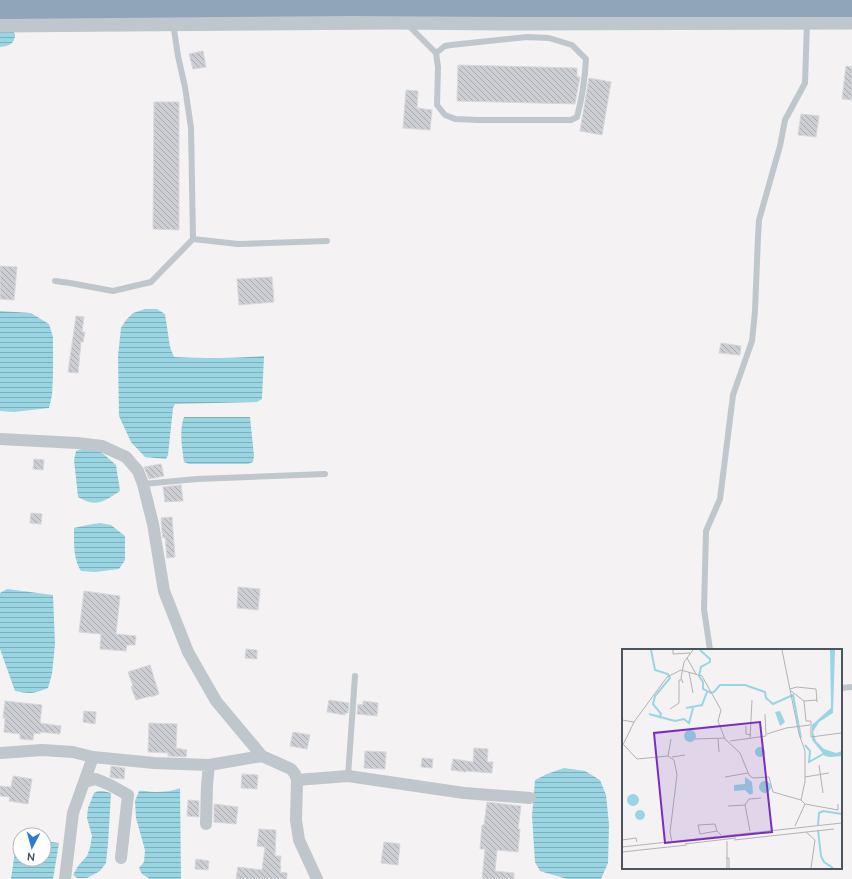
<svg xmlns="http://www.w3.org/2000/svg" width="852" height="879" font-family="Ubuntu,sans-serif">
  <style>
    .water { fill: url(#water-rules) }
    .building { fill: url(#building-back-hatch); stroke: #d7d8dc }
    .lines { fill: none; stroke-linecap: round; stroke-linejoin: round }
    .motorway-casing { stroke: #7b90a6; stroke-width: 23 }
    .service { stroke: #bfc6cc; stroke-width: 6 }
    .minor { stroke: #bfc6cc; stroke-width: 12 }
    .tertiary { stroke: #bfc6cc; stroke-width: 15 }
    .motorway { stroke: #90a5ba; stroke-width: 22 }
    .inset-river { fill: none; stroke: #99d5e2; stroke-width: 2 }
    .inset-road { fill: none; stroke: #b1b3b6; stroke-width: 1 }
    .view { fill: #7b2cbf; fill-opacity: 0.15; stroke: #7b2cbf; stroke-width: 2 }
    .inset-edge { fill: none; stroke: #4c555d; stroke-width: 2 }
  </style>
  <defs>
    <pattern id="water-rules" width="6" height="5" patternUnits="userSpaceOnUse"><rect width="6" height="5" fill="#99d5e2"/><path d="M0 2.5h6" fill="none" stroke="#7fb0ba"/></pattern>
    <pattern id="building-back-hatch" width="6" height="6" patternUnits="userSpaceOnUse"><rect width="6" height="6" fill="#cdced3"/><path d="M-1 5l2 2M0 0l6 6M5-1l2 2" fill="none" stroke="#a9aaae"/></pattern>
  </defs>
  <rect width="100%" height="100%" fill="#f4f2f2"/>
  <!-- water -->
  <path class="water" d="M 0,31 L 13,31 L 15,34 C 15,44 9,46 0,47 Z
    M 145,309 L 157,309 L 165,314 L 170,347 L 174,357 C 204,359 234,358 264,356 L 262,399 L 257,402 L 175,404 L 173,408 L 168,455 L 166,459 L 145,457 L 131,442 L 119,416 L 118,356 L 121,328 L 126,320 L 133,313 Z
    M 0,311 L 31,313 L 49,324 L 53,337 L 53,375 L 52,395 L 49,408 L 14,412 L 0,411 Z
    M 184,417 L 250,417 L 254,456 L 253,462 L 248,464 L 189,464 L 184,462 C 182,447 179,431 184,417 Z
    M 86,448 L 100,451 L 116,465 L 120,491 C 105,501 96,508 78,497 L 74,460 L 76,451 Z
    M 100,523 L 111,525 L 125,536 L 125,560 L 119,569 L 95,572 L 81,571 C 73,559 74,542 74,528 L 87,525 Z
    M 7,589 L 53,595 L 55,644 L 52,674 L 48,688 C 34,694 29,694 15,691 L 0,649 L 0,593 Z
    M 564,768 L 585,771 L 600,780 L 606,795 L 609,825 L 608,863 L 601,879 L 567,879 L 540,871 L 535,862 L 532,816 L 535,780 L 547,774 Z
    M 180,788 L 181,879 L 150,879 L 142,874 L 139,868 L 144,862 L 145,850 L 136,818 L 135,801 L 139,791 C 145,790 149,792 155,792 C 164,792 172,791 180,788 Z
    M 98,791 L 103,791 L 111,793 L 108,844 L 106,863 L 100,871 L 87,878 L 77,878 L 73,875 L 78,866 L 87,856 L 90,848 L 92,836 L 87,818 L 88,808 L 94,793 Z
    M 17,837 L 20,837 L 20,859 L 44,859 L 44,841 L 59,843 L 53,879 L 11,879 Z"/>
  <!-- building -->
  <path class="building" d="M 203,51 L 206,67 L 193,69 L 189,54 Z
    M 458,65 L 577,68 L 577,77 L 580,77 L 575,104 L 457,101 Z
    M 846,66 L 852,67 L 852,100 L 842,99 Z
    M 589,78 L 611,82 L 602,135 L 580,131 Z
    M 406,90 L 418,91 L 417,108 L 432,110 L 430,130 L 403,128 Z
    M 154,102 L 179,102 L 179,230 L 153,229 Z
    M 801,114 L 819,116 L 816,137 L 798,135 Z
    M 0,266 L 17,267 L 14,300 L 0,299 Z
    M 272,277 L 274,302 L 239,305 L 237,279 Z
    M 76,316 L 84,317 L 82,332 L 85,332 L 83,342 L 81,342 L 78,373 L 68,372 Z
    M 721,343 L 741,346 L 740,355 L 719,353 Z
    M 34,459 L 44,460 L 43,470 L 33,469 Z
    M 161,464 L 164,476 L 149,479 L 144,467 Z
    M 181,485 L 183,501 L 165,502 L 163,487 Z
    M 31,513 L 42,514 L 41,524 L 30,523 Z
    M 172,517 L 175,557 L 167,558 L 165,537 L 163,538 L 162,532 L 161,518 Z
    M 238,587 L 260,589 L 258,610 L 237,608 Z
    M 84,591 L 120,596 L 116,634 L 136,636 L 135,645 L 127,645 L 126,651 L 100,649 L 101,634 L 79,632 Z
    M 246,649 L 257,650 L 257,659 L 245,658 Z
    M 150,665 L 159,694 L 151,697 L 151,696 L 136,700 L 131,687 L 133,686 L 128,672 Z
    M 329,700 L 349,703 L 348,713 L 345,713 L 345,715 L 327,712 Z
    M 5,701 L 42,705 L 40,723 L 61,726 L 60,734 L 40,732 L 40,734 L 34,733 L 33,740 L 20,739 L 20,734 L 4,732 L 5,718 L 3,718 Z
    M 363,701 L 378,703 L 377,716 L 357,714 L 358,704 L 363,705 Z
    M 84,711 L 96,712 L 95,724 L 83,722 Z
    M 149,723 L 177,724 L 176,748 L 187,750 L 186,757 L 168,756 L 168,753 L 148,752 Z
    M 293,732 L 310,735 L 307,749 L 290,746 Z
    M 474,748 L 488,749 L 487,762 L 493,762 L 492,773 L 466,771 L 466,772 L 451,770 L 453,759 L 473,762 Z
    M 365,751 L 386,752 L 385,769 L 364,768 Z
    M 422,758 L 433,759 L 432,768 L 421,767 Z
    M 111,766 L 125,768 L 124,779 L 114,778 L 110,777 Z
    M 242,774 L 258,775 L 257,789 L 241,788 Z
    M 13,776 L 32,779 L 28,804 L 9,801 L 10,797 L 0,796 L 0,786 L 11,787 Z
    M 188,800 L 199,801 L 199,817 L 187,816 Z
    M 487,802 L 521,806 L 518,829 L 520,829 L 518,852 L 497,850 L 495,871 L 514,873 L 514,879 L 482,879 L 485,849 L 480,849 L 482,825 L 484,825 Z
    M 214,804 L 238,807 L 236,824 L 214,822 Z
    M 259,829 L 276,830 L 275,856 L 281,856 L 280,866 L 281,866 L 280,872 L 287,873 L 287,879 L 236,879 L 238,867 L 262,870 L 265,847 L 257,846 Z
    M 384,842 L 400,844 L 398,865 L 381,863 Z
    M 196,859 L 209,861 L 208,870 L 195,869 Z"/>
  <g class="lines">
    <!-- motorway casing -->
    <g class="motorway-casing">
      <path id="motorway" d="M 0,8 L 350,5 L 510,6 L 852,6"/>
    </g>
    <!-- service -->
    <path class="service" d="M 407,24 L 436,53 L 438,67 L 437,105 L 445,115 L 455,119 L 479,120 L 571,120 L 577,117 C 582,98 585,79 586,59 L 572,45 L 549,38 L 527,37 L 451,45 L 445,46 L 436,53
      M 193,239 L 238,244 L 327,241
      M 55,281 L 70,283 L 113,291 L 151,282 L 193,239 L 191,128 L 185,87 L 178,56 L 173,23
      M 143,484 L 197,479 L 325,474
      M 710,650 L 704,609 L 706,531 L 720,499 L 733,395 L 752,341 L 755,311 L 758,237 L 759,220 L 780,146 L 785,120 L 805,83 L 807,22
      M 841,688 L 852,687
      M 348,776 L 355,676"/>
    <!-- minor -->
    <path class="minor" d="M 0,439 L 77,443 L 102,446 L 126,457 L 138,471 L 143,484 L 153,524 L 164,591 L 188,652 L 216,701 L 262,756 L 291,769 L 295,774 L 297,780 L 296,820 L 299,840 L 317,879
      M 0,753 L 42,750 L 73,752 L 93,757 L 154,763 L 209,765 L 262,756
      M 297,780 L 348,776 L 464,793 L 530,798
      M 84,782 L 96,779 L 110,785 L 128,795 L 121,858
      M 206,824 L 207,785 L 209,765
      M 65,879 L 73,813 L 93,757"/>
    <!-- tertiary -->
    <path class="tertiary" d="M 0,25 L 393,22 L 505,23 L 852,22"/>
    <!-- motorway -->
    <use href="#motorway" class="motorway"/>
  </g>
  <!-- overview -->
  <g transform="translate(622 649)">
    <rect width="220" height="220" fill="#f4f2f2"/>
    <path d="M 208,1 L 213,1 L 211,64 L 197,73 L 191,83 L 194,92 L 202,100 L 214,104 L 220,102 L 220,107 L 208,108 L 203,107 L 190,91 L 190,76 L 209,59 ZM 158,62 L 163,73 L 158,77 L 153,63 ZM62 87a6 6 0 1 1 12 0a6 6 0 1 1-12 0ZM133 103a5 5 0 1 1 10 0a5 5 0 1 1-10 0ZM 123,128 L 130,133 L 131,144 L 128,146 L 123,141 L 112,142 L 112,136 L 123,135 ZM137 138a6 6 0 1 1 12 0a6 6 0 1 1-12 0ZM5 151a6 6 0 1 1 12 0a6 6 0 1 1-12 0ZM13 166a5 5 0 1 1 10 0a5 5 0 1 1-10 0Z" fill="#99d5e2"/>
    <path class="inset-river" d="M 29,1 L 33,21 L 46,25 L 48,29 L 33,47 L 31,55 L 39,65 L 37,69M 78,1 L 88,10 L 88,13 L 79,18 L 77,27 L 81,33 L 81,40 L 89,44 L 92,43 L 98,36 L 123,36 L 143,43 L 144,49 L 151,55 L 171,46 L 179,89M 64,59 L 80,56 L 85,43M 27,65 L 53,72 L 62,70 L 67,74 L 71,59M 183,96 L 188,102 L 187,113 L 203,104M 196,176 L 197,164 L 201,162 L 220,165M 196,181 L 199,207 L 202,213 L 211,219"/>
    <path class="inset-road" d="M 51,1 L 51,5 L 68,4M 160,1 L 177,85 L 183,102 L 183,133 L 179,151M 65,9 L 74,25M 67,23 L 71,44M 61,34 L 59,29 L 62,13 L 71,1M 168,40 L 175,38 L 194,40 L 195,53M 169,42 L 182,52 L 184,72 L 189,72 L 189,88 L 219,84M 182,52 L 195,51M 48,60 L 57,54 L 57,31 L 59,31M 0,71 L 12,73M 124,77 L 124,85 L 129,86M 145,85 L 164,79 L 188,76M 73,90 L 103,89M 96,90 L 97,103M 128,90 L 130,51M 108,92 L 144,87 L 143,65M 2,96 L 15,110 L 46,107 L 52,111 L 55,126 L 48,183 L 50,193M 0,98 L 12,73 L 45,28 L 59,21 L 80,27 L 99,61 L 96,72 L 103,90 L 118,104 L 127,126 L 131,129 L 147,128 L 151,143 L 179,151 L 183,155 L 173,177M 46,107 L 49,90M 50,108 L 63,106M 197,116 L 201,144M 103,128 L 126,124M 183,128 L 207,124M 183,155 L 216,161 L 216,155M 106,157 L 123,156M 95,182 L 78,185 L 76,176 L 93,175 L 95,182 L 99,186M 128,182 L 123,156 L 127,150 L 139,149M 184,183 L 193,191 L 189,219M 0,191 L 14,189 L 15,193M 112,191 L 212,180M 63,195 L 114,189M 0,198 L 220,174M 0,203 L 65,196M 104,209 L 107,209 L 107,219M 105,219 L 105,192"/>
    <path class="view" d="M 138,73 L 150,183 L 43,194 L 32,84 Z"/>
    <rect width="220" height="220" class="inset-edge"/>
  </g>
  <!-- north arrow -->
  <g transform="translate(32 847) rotate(186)"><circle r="19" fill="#ffffff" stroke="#b7bbbe"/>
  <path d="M0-3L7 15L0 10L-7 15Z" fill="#3179cf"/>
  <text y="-6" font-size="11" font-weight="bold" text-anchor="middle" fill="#4c555d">N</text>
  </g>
</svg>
